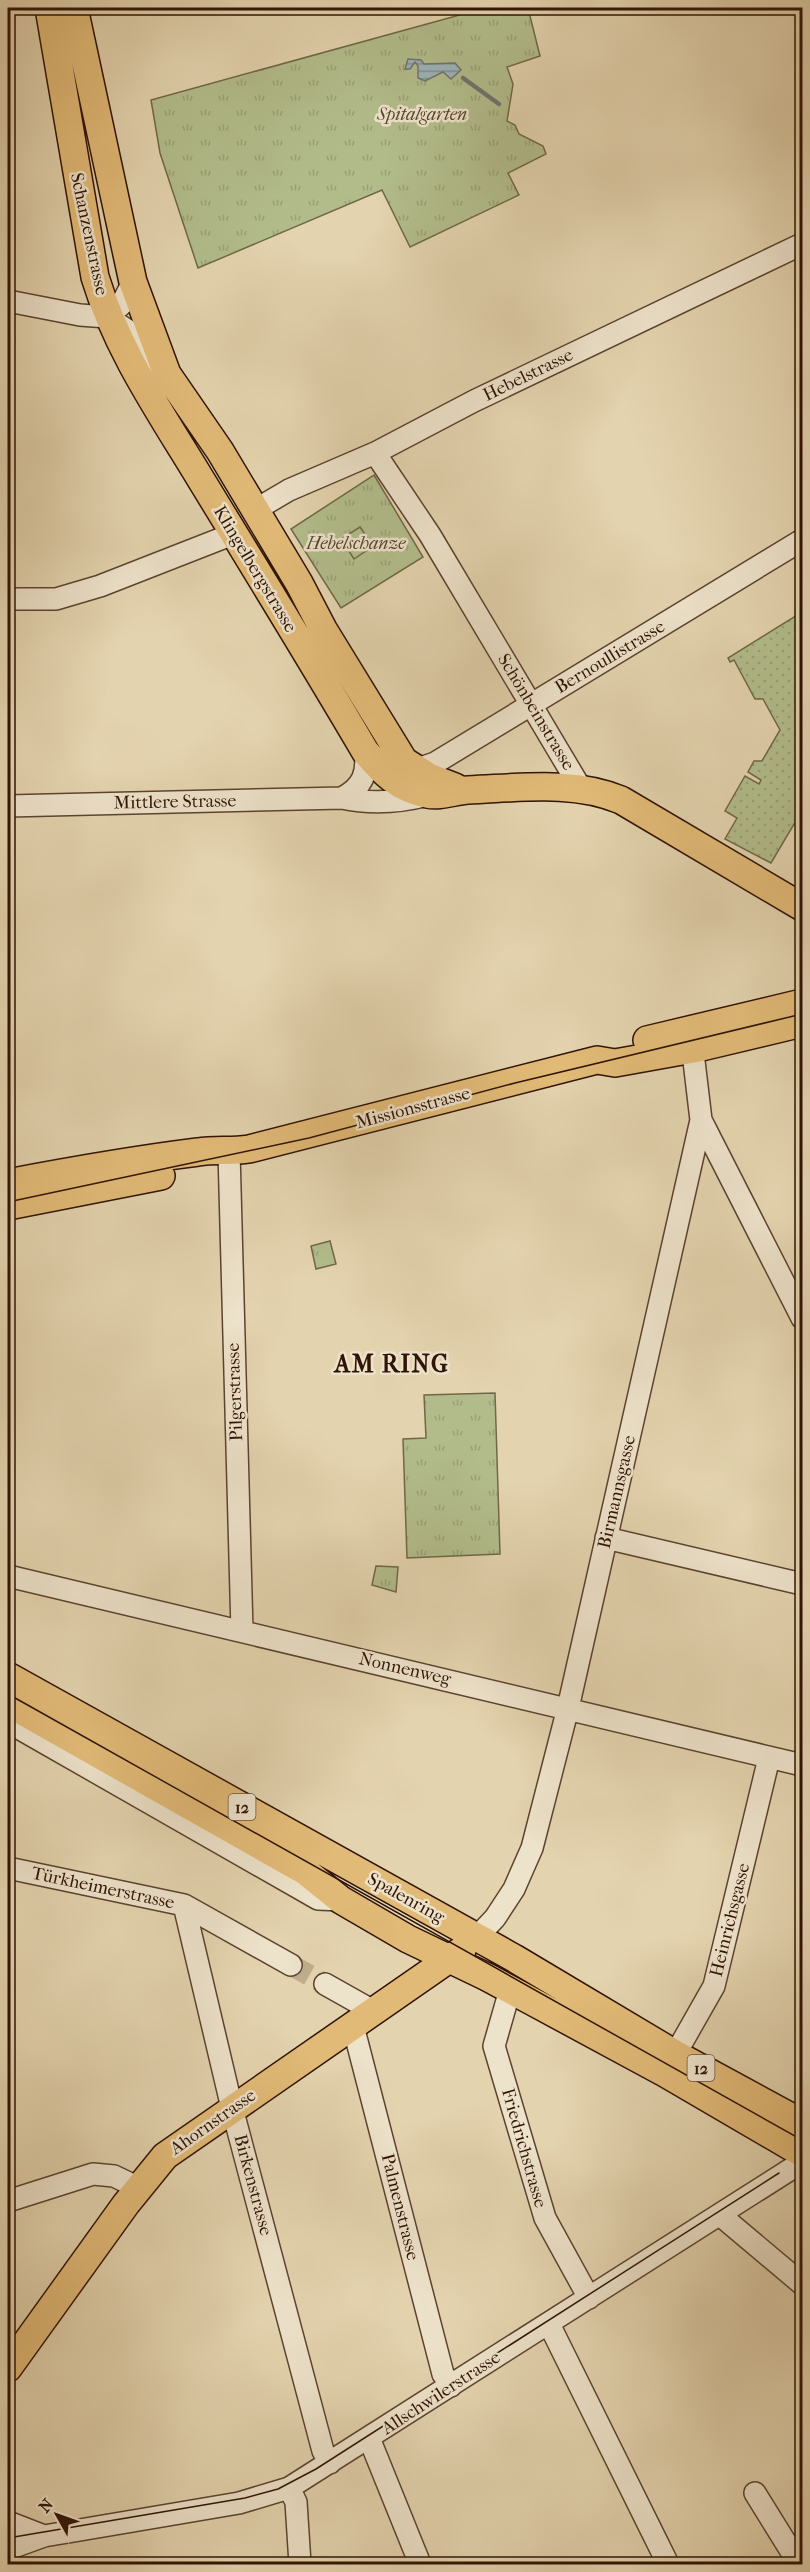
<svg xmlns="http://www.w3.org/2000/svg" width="810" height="2572" font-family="'IM FELL French Canon',serif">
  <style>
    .grass { fill: url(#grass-tufts); stroke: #706848; stroke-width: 1.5 }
    .garden { fill: url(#garden-dots); stroke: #706848; stroke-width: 1.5 }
    .pitch { fill: #b2bc8b; stroke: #706848; stroke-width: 1.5 }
    .water { fill: url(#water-rules); stroke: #707470; stroke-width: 1.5 }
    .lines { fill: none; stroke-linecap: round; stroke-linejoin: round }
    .stream { stroke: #707470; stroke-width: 4.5 }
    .minor-tunnel { stroke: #bfad8c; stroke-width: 21; stroke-dasharray: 21 10; stroke-linecap: butt }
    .minor-casing { stroke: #5c432f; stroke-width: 24 }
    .major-casing { stroke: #2f1305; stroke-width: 30 }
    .minor { stroke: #ede2ca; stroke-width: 21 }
    .major { stroke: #e2ba77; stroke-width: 27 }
    .tram { stroke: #2f1305; stroke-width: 1.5 }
    .labels { text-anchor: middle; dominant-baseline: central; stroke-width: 5; stroke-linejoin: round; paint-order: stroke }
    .shield { fill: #ede2ca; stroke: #685140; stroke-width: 1.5 }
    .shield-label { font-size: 16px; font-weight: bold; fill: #2f1305 }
    .park-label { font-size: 18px; font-style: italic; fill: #56462d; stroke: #ede2ca }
    .street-label { font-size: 18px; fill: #2f1305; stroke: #ede2ca }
    .district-label { font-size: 24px; font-weight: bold; letter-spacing: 1.5px; fill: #2f1305; stroke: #ede2ca }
  </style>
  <defs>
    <pattern id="grass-tufts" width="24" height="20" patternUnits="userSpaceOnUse" patternTransform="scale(1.5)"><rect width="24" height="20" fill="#b2bc8b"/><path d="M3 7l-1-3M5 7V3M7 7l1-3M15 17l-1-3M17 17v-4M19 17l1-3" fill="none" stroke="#99a176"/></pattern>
    <pattern id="garden-dots" width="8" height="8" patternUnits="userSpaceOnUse" patternTransform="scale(1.5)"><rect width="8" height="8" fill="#b2bc8b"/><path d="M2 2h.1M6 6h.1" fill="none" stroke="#99a176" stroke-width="1.8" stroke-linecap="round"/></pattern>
    <pattern id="water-rules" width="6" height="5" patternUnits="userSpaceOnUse" patternTransform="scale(1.5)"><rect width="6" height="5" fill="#9cb4b8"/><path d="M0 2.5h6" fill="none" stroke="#809194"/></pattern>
  </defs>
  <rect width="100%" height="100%" fill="#e3d3ae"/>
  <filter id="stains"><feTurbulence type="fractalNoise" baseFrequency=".00333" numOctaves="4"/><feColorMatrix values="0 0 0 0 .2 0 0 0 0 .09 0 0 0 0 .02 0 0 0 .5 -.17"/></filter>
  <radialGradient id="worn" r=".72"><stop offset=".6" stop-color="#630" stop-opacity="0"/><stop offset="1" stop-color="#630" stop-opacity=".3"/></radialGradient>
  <!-- grass -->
  <path class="grass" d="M 485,8 L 528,8 L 540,56 L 507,67 L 513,84 L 507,121 L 515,125 L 519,134 L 543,146 L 546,154 L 508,173 L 519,195 L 410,247 L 382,190 L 198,268 L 160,153 L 151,100 Z
    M 374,475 L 423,557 L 341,608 L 291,529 Z
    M 330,1241 L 336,1264 L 316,1269 L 311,1246 Z
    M 495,1393 L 500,1554 L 407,1558 L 403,1439 L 426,1438 L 424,1395 Z
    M 376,1566 L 398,1567 L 396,1592 L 372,1585 Z"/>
  <!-- garden -->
  <path class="garden" d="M 802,612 L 802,829 L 794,824 L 771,863 L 725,839 L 737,818 L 725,811 L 745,776 L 759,784 L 761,780 L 748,772 L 754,761 L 762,761 L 780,730 L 763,699 L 755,699 L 734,660 L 730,662 L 728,658 Z"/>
  <!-- pitch -->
  <path class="pitch" d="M 360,527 L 373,546 L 354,559 L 341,539 Z"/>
  <!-- water -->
  <path class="water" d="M 408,59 L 421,60 L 424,64 L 455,63 L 461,70 L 451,79 L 443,72 L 425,81 L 418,78 L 418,66 L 415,62 L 410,69 L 405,69 Z"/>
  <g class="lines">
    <!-- stream -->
    <path class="stream" d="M 463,78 L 499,104"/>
    <!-- minor-tunnel -->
    <path class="minor-tunnel" d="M 291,1965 L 325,1984"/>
    <!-- minor casing -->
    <g class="minor-casing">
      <path id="minor" d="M 8,301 L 80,315 L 107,317 L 129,331 L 160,367
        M 107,317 L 121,305 L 133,282
        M 375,453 L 430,535 L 580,787
        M 255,510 L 289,490 L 375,453 L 474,401 L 802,244
        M 8,599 L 56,599 L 100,586 L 233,534
        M 409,772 L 435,763 L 802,540
        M 342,798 C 363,787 368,773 365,751
        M 8,806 L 342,798 C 370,804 401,802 428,795
        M 701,1120 L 802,1318
        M 229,1152 L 242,1631
        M 606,1538 L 802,1584
        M 8,1576 L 802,1765
        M 8,1722 L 318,1899 L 341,1900
        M 8,1868 L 184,1905 L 291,1965
        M 184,1905 L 232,2108 L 323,2451 L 330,2463
        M 477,1937 L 495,1918 L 514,1889 L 532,1848 L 568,1708 L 701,1120 L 691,1036
        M 325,1984 L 373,2011
        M 510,1990 L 494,2046 L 545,2218 L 589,2298
        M 353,2026 L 443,2374 L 451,2386
        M 668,2067 L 714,1986 L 769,1758
        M 8,2201 L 93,2174 L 114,2176 L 139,2188
        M 720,2215 L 802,2284
        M 549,2324 L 668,2564
        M 369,2438 L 420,2564
        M 289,2488 L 296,2502 L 300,2564
        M 755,2493 L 799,2564
        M 8,2522 L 44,2536
        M 8,2549 L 44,2536 L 239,2503 L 289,2488 L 802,2162"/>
    </g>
    <!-- major casing -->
    <g class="major-casing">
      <path id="major" d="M 49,8 L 95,277 C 117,350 160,412 200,478 C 255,568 311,659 365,751 C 382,772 399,789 427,794 C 440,797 454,791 468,790 C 519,788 574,780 621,800 L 802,907
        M 74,8 L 133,282 L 167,374 L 220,451 L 299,583 L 323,629 L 404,761 L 429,777 L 455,787
        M 647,1040 L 802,1003
        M 8,1183 C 71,1171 134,1160 198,1152 C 215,1149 231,1152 249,1149 L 597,1060 L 615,1063 L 693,1049 L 802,1023
        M 8,1206 L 161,1176
        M 8,1676 L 514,1958 L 675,2054 L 802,2123
        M 8,1703 L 305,1871 L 341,1900 L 408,1939 L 487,1977 L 665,2073 L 802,2153
        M 8,2368 L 126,2204 L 165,2156 L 462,1950"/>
    </g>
    <!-- minor -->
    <use href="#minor" class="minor"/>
    <!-- major -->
    <use href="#major" class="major"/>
    <!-- tram -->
    <path class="tram" d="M 8,1202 L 309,1138 L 515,1083 L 802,1014
      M 8,1694 L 802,2140
      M 8,2538 L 245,2498 L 278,2489 L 316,2469 L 779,2173"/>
  </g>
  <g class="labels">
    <!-- shield labels -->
    <g class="shield">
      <rect x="228.5" y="1794" width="27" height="26" rx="4.5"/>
      <rect x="687.5" y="2055" width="27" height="26" rx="4.5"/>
    </g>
    <g class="shield-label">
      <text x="242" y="1807">12</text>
      <text x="701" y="2068">12</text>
    </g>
    <!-- park labels -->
    <g class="park-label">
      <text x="422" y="114">Spitalgarten</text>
      <text x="356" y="543">Hebelschanze</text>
    </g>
    <!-- street labels -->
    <g class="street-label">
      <text transform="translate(89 234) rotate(78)">Schanzenstrasse</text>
      <text transform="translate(528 375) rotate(-26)">Hebelstrasse</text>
      <text transform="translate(255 569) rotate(59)">Klingelbergstrasse</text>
      <text transform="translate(610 657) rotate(-31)">Bernoullistrasse</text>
      <text transform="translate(536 712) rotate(59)">Schönbeinstrasse</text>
      <text transform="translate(175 802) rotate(-1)">Mittlere Strasse</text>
      <text transform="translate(413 1108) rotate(-15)">Missionsstrasse</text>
      <text transform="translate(235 1392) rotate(-92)">Pilgerstrasse</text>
      <text transform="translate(617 1492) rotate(-77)">Birmannsgasse</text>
      <text transform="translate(405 1669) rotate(13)">Nonnenweg</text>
      <text transform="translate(103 1888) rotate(12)">Türkheimerstrasse</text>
      <text transform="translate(406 1898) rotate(29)">Spalenring</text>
      <text transform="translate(730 1920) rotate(-76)">Heinrichsgasse</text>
      <text transform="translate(213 2122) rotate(-35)">Ahornstrasse</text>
      <text transform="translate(524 2148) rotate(74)">Friedrichstrasse</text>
      <text transform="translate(253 2185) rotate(75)">Birkenstrasse</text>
      <text transform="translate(400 2207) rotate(76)">Palmenstrasse</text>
      <text transform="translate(441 2393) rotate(-33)">Allschwilerstrasse</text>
    </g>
    <!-- district labels -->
    <g class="district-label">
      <text x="392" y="1364">AM RING</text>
    </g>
  </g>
  <!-- margin -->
  <rect width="810" height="2572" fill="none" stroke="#e3d3ae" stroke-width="30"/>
  <rect x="9" y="9" width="792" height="2554" fill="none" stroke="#2f1305" stroke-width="3"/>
  <rect x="15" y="15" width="780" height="2542" fill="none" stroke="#2f1305" stroke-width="1.5"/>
  <!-- north arrow -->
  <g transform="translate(57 2515) rotate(310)" stroke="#ede2ca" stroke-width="4.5" paint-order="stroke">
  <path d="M0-4.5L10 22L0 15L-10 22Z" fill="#2f1305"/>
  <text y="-9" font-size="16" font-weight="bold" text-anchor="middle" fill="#2f1305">N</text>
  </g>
  <rect width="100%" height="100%" filter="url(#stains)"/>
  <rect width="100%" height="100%" fill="url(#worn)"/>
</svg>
